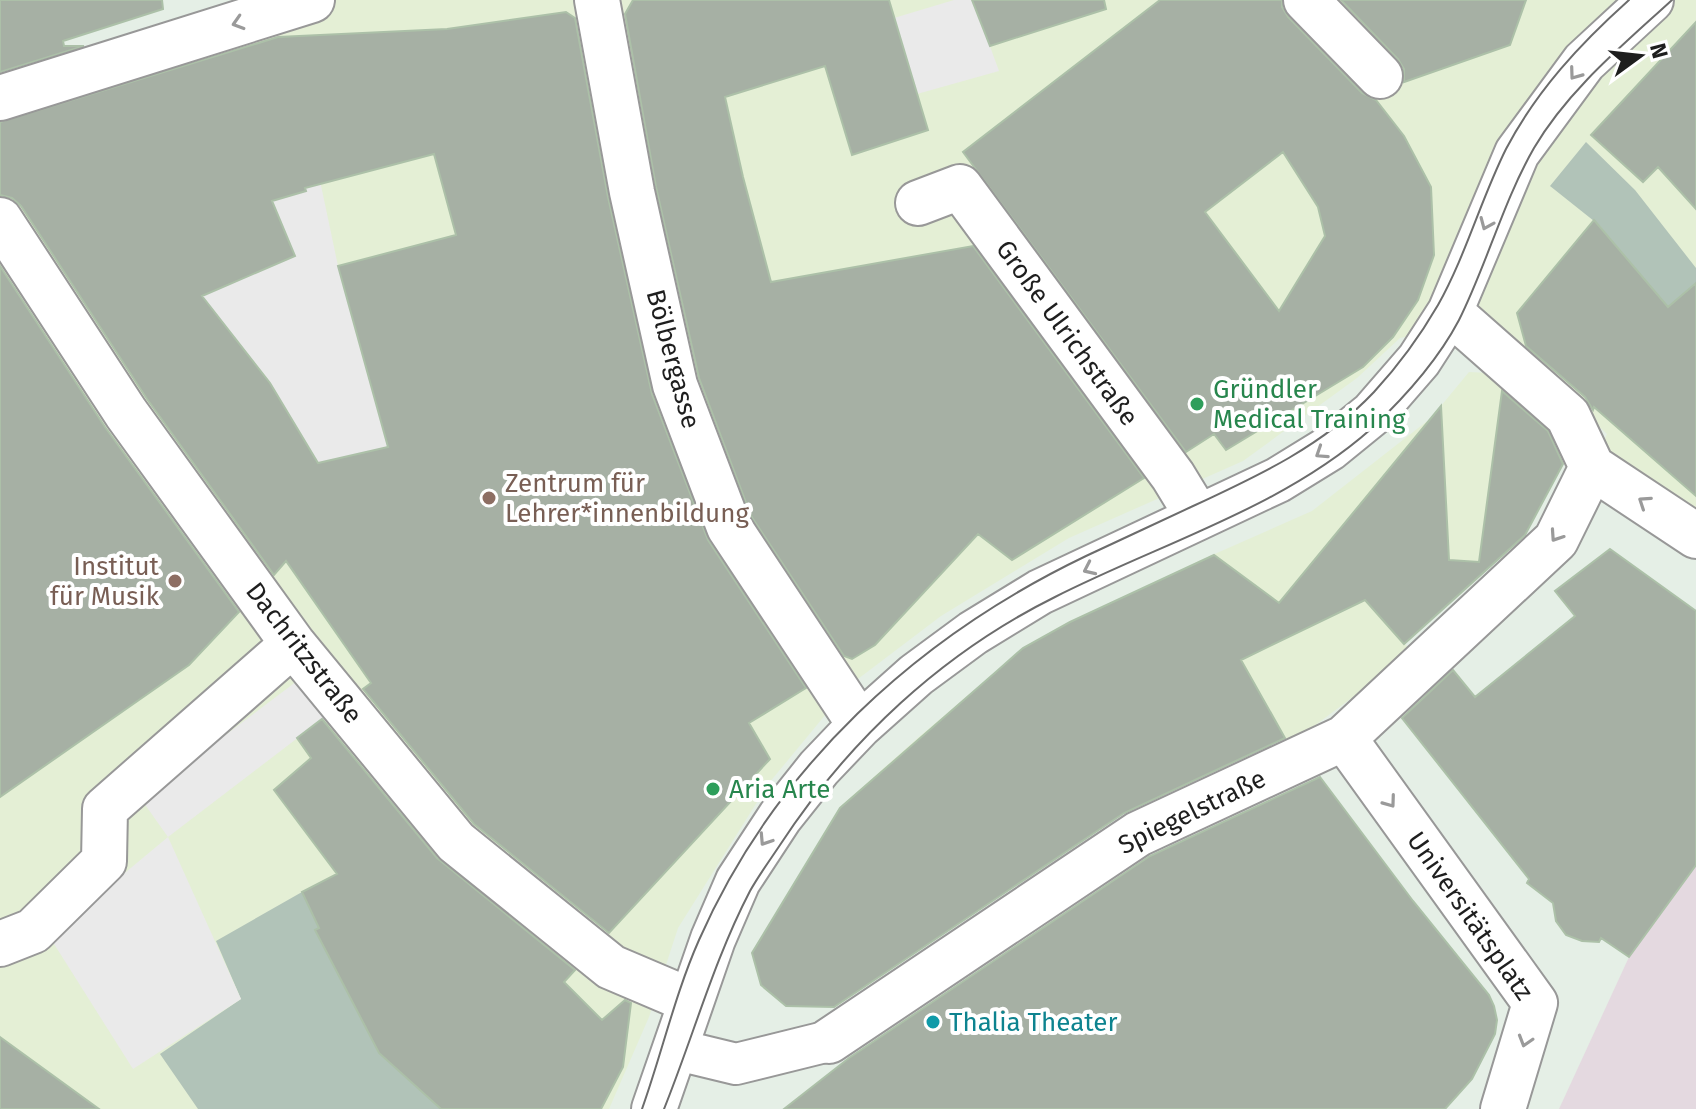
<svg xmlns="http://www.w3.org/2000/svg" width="1696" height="1109" font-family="'Fira Sans',sans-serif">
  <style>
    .commercial { fill: #e4efd5 }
    .construction { fill: #b1c3b8 }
    .parking { fill: #eaeaea }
    .plaza { fill: #e4d9e0 }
    .building { fill: #a6b0a4; stroke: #acc0a8; stroke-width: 2; fill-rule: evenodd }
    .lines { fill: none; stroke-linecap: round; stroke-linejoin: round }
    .pedestrian-casing { stroke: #989898; stroke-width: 44 }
    .minor-casing { stroke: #989898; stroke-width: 48 }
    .pedestrian { stroke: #fff; stroke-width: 40 }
    .minor { stroke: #fff; stroke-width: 44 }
    .tram { stroke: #6c6c6c; stroke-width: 2 }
    .oneway { stroke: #9a9a9a }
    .leisure-dot { fill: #2e9e5b; stroke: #fff; stroke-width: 3 }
    .education-dot { fill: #8d6e63; stroke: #fff; stroke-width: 3 }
    .culture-dot { fill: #0f9aa8; stroke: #fff; stroke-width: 3 }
    .labels { text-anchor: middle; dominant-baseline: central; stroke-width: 8; stroke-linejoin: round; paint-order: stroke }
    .street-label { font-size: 26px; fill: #1e1e1e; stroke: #fff }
    .leisure-label { font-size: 26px; fill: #27864d; stroke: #fff; text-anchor: start }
    .education-label { font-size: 26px; fill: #785e54; stroke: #fff; text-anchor: start }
    .culture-label { font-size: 26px; fill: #0d838f; stroke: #fff; text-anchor: start }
  </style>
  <rect width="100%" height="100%" fill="#e5efe6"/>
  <!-- commercial -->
  <path class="commercial" d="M 321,0 L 1696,0 L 1696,536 L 1592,467 L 1607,434 L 1488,321 L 1400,338 L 1357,378 L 1243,461 L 1069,538 L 941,616 L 850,685 L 769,783 L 678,928 L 649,1017 L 609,1109 L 0,1109 L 0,106 Z
    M 1469,372 L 1490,373 L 1560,434 L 1566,460 L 1524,537 L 1405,644 L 1409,648 L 1365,688 L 1290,744 L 1281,731 L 1148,792 L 944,930 L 812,1007 L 786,1006 L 761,985 L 752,953 L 840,807 L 920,736 L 997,671 L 1055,632 L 1201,560 L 1312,511 L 1431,418 Z"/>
  <!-- construction -->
  <path class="construction" d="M 1586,142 L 1635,190 L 1696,268 L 1696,283 L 1665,310 L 1638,272 L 1599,225 L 1550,186 Z
    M 302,892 L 319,928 L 315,930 L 379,1053 L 441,1109 L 198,1109 L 160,1054 L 241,999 L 216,941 Z"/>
  <!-- parking -->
  <path class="parking" d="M 954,0 L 973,0 L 999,71 L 917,94 L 894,18 Z
    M 311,138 L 338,266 L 388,447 L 318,463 L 267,378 L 202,296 L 272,201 L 294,142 Z
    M 301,678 L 329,714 L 168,837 L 241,999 L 133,1069 L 49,936 L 168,837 L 141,799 Z"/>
  <!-- plaza -->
  <path class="plaza" d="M 1696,865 L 1696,1109 L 1559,1109 L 1629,957 Z"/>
  <!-- building -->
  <path class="building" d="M 0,0 L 162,0 L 163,9 L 63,41 L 64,46 L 84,46 L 0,72 Z
    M 633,0 L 889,0 L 928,130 L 852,155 L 825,66 L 725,97 L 743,177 L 771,282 L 973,246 L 1144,478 L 1012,560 L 978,534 L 875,645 L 852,659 L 844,656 L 751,516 L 699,378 L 656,187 L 625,14 Z
    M 972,0 L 1104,0 L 1106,9 L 990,46 Z
    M 1160,0 L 1282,0 L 1282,7 L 1288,17 L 1362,93 L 1376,100 L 1404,136 L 1431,187 L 1434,255 L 1418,300 L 1393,337 L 1363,367 L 1226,450 L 1214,434 L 1186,452 L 963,152 ZM 1283,152 L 1318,207 L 1325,236 L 1279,311 L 1205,212 Z
    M 1341,0 L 1526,0 L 1510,45 L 1404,82 L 1404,69 L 1398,59 Z
    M 566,12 L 575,18 L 608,197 L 652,394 L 708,540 L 806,688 L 749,723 L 770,759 L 609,933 L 474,824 L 363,689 L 371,683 L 286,561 L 274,575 L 147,399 L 21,206 L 12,198 L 0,195 L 0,122 L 278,37 L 447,29 ZM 434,154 L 456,235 L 338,266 L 388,447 L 318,463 L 270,383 L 202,296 L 295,256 L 272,201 L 306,191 L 305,188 Z
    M 1696,22 L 1696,209 L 1658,167 L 1643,182 L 1591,135 Z
    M 1594,220 L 1668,307 L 1696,283 L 1696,496 L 1594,407 L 1593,410 L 1585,397 L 1526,346 L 1517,313 Z
    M 0,266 L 105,427 L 239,612 L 189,665 L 0,797 Z
    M 1502,391 L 1548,431 L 1563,464 L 1525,535 L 1404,644 L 1365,600 L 1241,660 L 1285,738 L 1124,813 L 834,1007 L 786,1006 L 761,985 L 752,953 L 840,808 L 997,671 L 1023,648 L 1070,622 L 1214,555 L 1279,603 L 1441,406 L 1449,560 L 1479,562 Z
    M 1610,549 L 1696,611 L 1696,865 L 1629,957 L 1601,938 L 1599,942 L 1582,941 L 1566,935 L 1556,921 L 1553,903 L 1527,883 L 1529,879 L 1402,718 L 1453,670 L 1475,697 L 1575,616 L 1555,591 Z
    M 322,719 L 437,858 L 575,970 L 564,982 L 602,1020 L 625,1000 L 631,1003 L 623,1067 L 601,1109 L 441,1109 L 379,1053 L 315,930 L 319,928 L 302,892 L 337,874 L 274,790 L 311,758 L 297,738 Z
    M 1320,777 L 1413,901 L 1489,995 L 1494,1006 L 1497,1020 L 1495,1034 L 1472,1079 L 1445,1109 L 784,1109 L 849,1058 L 1150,856 Z
    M 0,1037 L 99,1109 L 0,1109 Z"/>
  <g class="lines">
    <!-- pedestrian casing -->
    <g class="pedestrian-casing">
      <path id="pedestrian" d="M 674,1049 L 736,1064 L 829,1041"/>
    </g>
    <!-- minor casing -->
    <g class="minor-casing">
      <path id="minor" d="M 597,0 L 632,192 L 675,385 L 729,527 L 860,725
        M 1306,0 L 1380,76
        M 0,98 L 312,0
        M 918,203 L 960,187 L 1173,476 L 1198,517
        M 0,220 L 126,413 L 293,644 L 456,842 L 611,967 L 691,1001
        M 1450,312 L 1568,416 L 1592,467 L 1696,536
        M 1344,738 L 1535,1003 L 1503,1109
        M 0,944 L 33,931 L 104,861 L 105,809 L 293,644
        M 829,1041 L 1138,834 L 1344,738 L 1556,540 L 1592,467
        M 654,1109 L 713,939 L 738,881 L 780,817 L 819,768 L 860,725 L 916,675 L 973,633 L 1040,592 L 1278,480 L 1330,448 L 1373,413 L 1419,360 L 1450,312 L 1517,153 L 1584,62 L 1651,0"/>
    </g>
    <!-- pedestrian -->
    <use href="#pedestrian" class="pedestrian"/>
    <!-- minor -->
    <use href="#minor" class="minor"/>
    <!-- tram -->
    <path class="tram" d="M 642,1109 C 662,1053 675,994 699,940 C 775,767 917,637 1086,556 C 1121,540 1156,523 1191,507 C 1258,476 1323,446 1374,392 C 1398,366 1420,336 1438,305 C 1466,255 1481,199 1506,149 C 1537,90 1580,44 1629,0
      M 664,1109 C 693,1037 714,960 750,891 C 759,875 770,860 780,845 C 848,741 942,653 1055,597 C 1159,544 1282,508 1371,429 C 1404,398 1438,360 1459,320 C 1487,264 1503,202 1534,148 C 1568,90 1623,45 1672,0"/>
  </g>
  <!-- one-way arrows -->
  <defs><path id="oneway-chevron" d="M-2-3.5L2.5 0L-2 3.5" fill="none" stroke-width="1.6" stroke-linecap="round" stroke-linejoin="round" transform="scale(2)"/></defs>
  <g class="oneway">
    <use href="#oneway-chevron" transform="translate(238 23) rotate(163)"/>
    <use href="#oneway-chevron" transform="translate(1575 74) rotate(126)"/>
    <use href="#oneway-chevron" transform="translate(1486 224) rotate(113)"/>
    <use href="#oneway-chevron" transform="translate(1321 453) rotate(147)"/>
    <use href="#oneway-chevron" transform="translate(1644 502) rotate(-146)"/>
    <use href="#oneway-chevron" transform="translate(1556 536) rotate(124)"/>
    <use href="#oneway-chevron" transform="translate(1089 569) rotate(155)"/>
    <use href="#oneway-chevron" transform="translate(1390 802) rotate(54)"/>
    <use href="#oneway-chevron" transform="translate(765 840) rotate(123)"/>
    <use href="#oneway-chevron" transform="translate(1525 1041) rotate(107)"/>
  </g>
  <!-- markers -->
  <g class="leisure-dot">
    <circle cx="1197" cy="404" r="8"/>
    <circle cx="713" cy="789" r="8"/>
  </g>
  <g class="education-dot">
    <circle cx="489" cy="498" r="8"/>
    <circle cx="175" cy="581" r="8"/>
  </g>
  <circle class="culture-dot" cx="933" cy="1022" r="8"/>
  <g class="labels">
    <!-- street labels -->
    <g class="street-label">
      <text transform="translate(1067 333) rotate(54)">Große Ulrichstraße</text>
      <text transform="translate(673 359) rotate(75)">Bölbergasse</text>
      <text transform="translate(304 653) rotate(52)">Dachritzstraße</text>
      <text transform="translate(1192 812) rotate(-26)">Spiegelstraße</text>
      <text transform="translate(1470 916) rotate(55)">Universitätsplatz</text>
    </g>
    <!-- leisure labels -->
    <g class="leisure-label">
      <text x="1213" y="389">Gründler<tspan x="1213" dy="30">Medical Training</tspan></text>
      <text x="729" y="789">Aria Arte</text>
    </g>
    <!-- education labels -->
    <g class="education-label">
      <text x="505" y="483">Zentrum für<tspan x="505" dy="30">Lehrer*innenbildung</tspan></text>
      <text x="159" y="566" text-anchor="end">Institut<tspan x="159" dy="30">für Musik</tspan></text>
    </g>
    <!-- culture labels -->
    <g class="culture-label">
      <text x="949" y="1022">Thalia Theater</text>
    </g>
  </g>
  <!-- north arrow -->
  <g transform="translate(1640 56) rotate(75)" stroke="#ffffff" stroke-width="6" paint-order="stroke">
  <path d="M0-6L14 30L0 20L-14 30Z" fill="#1e1e1e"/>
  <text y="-12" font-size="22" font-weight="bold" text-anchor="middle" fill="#1e1e1e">N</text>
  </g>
</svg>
